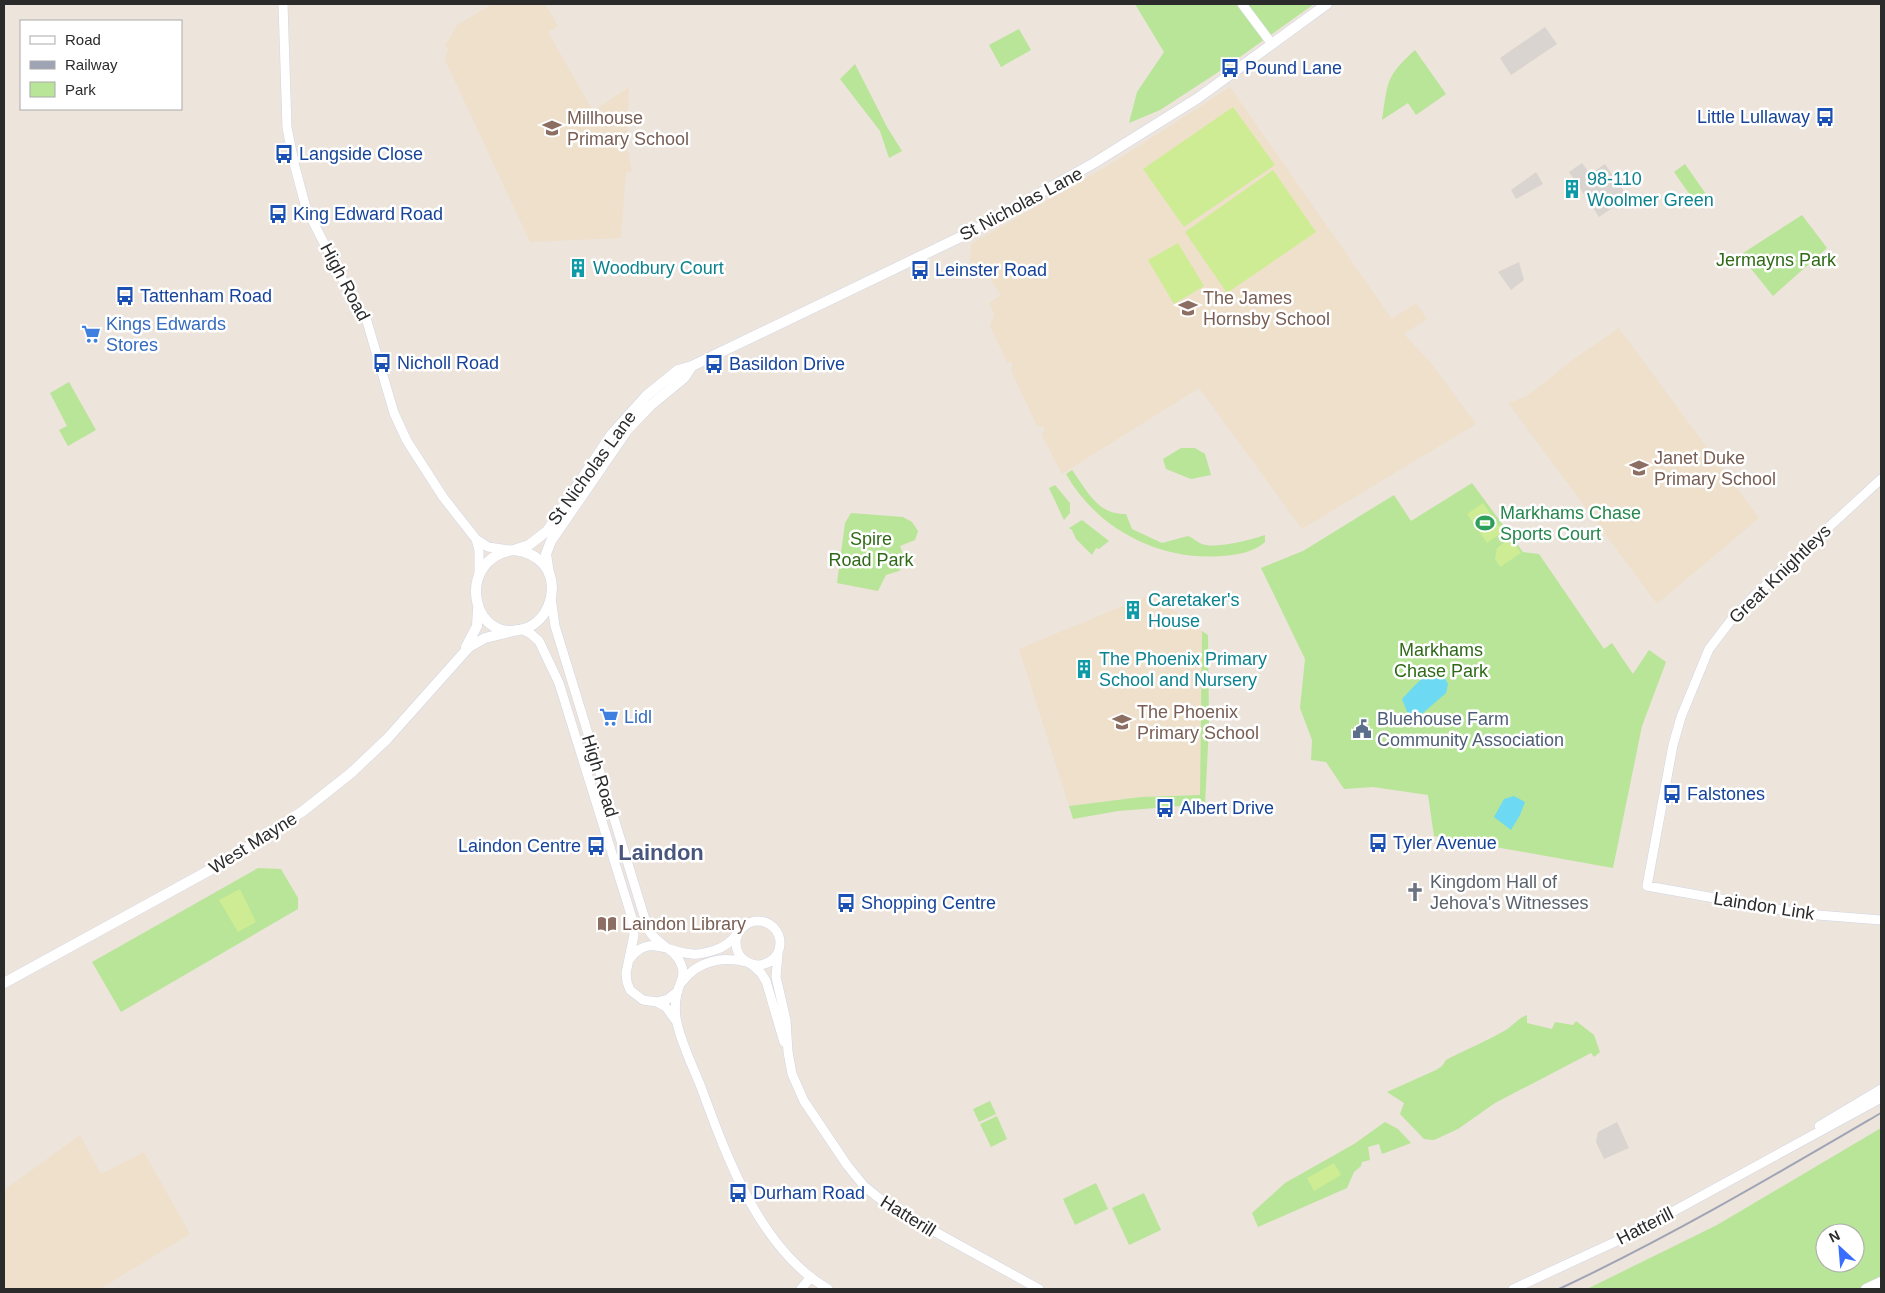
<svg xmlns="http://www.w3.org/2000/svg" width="1885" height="1293" font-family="Arial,sans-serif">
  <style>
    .education { fill: #efe0cb }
    .green { fill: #b8e597; fill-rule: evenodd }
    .pitch { fill: #ceec93 }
    .plaza { fill: #d9d4cf }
    .water { fill: #6dd9f2 }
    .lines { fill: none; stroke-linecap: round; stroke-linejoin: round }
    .tertiary-casing { stroke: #d1d6e4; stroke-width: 10 }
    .secondary-casing { stroke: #d1d6e4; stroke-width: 11 }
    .tertiary { stroke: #fff; stroke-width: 9 }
    .secondary { stroke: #fff; stroke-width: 10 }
    .rail { stroke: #9fa4b5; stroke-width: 2 }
    .labels { text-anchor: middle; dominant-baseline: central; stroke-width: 5; stroke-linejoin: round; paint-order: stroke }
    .transit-label { font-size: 18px; fill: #164399; stroke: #fff; text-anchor: start }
    .education-label { font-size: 18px; fill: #785e54; stroke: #fff; text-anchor: start }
    .culture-label { font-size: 18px; fill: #0d838f; stroke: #fff; text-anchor: start }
    .street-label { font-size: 18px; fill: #2b2b2b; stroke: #fff }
    .park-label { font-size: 18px; fill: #306a18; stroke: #fff }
    .shop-label { font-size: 18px; fill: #366cbe; stroke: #fff; text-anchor: start }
    .leisure-label { font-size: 18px; fill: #27864d; stroke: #fff; text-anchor: start }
    .service-label { font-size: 18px; fill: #4e5e75; stroke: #fff; text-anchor: start }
    .worship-label { font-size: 18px; fill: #5b616d; stroke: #fff; text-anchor: start }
    .district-label { font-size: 22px; font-weight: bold; fill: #4a577d; stroke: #fff }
  </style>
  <rect width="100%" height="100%" fill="#ede4dc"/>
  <!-- education -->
  <path class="education" d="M 492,4 L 545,4 L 558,26 L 548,32 L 593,111 L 629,87 L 627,146 L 632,172 L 626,172 L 621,238 L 530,242 L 445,60 L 448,48 L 445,46 L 457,25 Z
    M 1230,87 L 1392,319 L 1416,303 L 1427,319 L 1404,334 L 1431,363 L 1476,424 L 1302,529 L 1199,388 L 1062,474 L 1041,434 L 1044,431 L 1044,427 L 1037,426 L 1011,371 L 1013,364 L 1011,362 L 1007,362 L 990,326 L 994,314 L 989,303 L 1001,295 L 989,277 L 977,276 L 970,263 L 971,244 L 1111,164 Z
    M 1619,328 L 1759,518 L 1657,604 L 1508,403 L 1524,397 L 1536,389 L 1575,358 Z
    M 1151,594 L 1202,631 L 1200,795 L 1141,797 L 1069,806 L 1019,649 Z
    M 80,1135 L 101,1174 L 144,1152 L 190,1234 L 100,1289 L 4,1289 L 4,1190 Z"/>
  <!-- green -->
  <path class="green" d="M 1135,4 L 1314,4 L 1226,67 L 1160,110 L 1129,123 L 1137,92 L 1164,52 Z
    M 1019,29 L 1031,50 L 1001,67 L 989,45 Z
    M 1415,50 L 1446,94 L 1416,115 L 1408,103 L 1382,120 C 1388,82 1385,77 1415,50 Z
    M 855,64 L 887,127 L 902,151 L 889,158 L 880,131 L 840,79 Z
    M 1685,164 L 1708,197 L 1697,205 L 1674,172 Z
    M 1802,215 L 1827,248 L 1773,296 L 1740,255 Z
    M 69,382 L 96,430 L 68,446 L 59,430 L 67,426 L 50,393 Z
    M 1181,448 L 1195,448 L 1205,454 L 1211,475 L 1191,479 L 1166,469 L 1163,459 Z
    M 1072,470 C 1087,490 1097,515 1126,514 L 1132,529 L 1162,543 L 1188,536 C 1193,538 1197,542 1202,544 C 1215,549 1251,540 1265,535 L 1265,542 C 1254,552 1237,555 1222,556 C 1159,561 1097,529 1066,474 Z
    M 1472,483 L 1523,552 L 1539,554 L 1604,649 L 1612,643 L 1633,674 L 1649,650 L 1666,662 L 1642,726 L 1613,868 L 1434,836 L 1428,795 L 1373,787 L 1344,789 L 1326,762 L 1311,760 L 1312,740 L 1300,708 L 1305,659 L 1261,568 L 1303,551 L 1394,495 L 1411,521 Z
    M 1055,485 L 1070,503 L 1070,513 L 1064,520 L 1049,488 Z
    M 851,513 L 903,517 L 912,522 L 918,531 L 915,540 L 900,546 L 906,563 L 899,571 L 886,575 L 878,591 L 837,583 L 845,523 Z
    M 1082,520 L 1109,541 L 1099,549 L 1096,548 L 1092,555 L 1076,539 L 1072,530 L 1069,528 Z
    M 1202,631 L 1208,635 L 1209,727 L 1205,804 L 1118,811 L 1073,819 L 1069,806 L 1141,797 L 1200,795 Z
    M 258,868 L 281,869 L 298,898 L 298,909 L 121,1012 L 92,962 Z
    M 1527,1015 L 1527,1023 L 1552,1029 L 1555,1022 L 1573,1025 L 1576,1021 L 1594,1035 L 1600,1052 L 1594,1057 L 1591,1053 L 1495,1103 L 1458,1129 L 1434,1140 L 1424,1139 L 1400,1114 L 1404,1103 L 1387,1092 L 1436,1070 L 1442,1066 L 1446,1060 C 1465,1050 1485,1042 1504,1031 C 1512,1027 1518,1018 1527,1015 Z
    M 990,1101 L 996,1114 L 979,1122 L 973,1109 Z
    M 997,1116 L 1007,1139 L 991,1147 L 980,1124 Z
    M 1385,1122 L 1398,1129 L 1411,1143 L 1382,1154 L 1379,1144 L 1368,1147 L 1370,1160 L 1362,1162 L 1361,1166 L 1354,1172 L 1347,1188 L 1258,1227 L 1252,1213 L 1285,1183 L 1354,1144 Z
    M 1881,1128 L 1881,1282 L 1866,1289 L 1587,1289 L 1717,1225 ZM 1825,1233 L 1855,1233 L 1855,1263 L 1825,1263 Z
    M 1096,1183 L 1108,1209 L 1075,1225 L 1063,1199 Z
    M 1144,1193 L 1161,1230 L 1129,1245 L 1112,1208 Z"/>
  <!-- pitch -->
  <path class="pitch" d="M 1233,107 L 1275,165 L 1184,227 L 1143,169 Z
    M 1273,170 L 1316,232 L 1227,293 L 1185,232 Z
    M 1178,243 L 1204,286 L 1174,304 L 1148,260 Z
    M 1483,503 L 1503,532 L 1487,543 L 1467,514 Z
    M 1511,538 L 1521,553 L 1500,567 L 1495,559 L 1497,548 Z
    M 240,889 L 256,922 L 238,932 L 219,900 Z
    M 1334,1163 L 1341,1175 L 1314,1191 L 1307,1178 Z"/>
  <!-- plaza -->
  <path class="plaza" d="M 1545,27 L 1557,44 L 1511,75 L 1500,58 Z
    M 1582,163 L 1590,174 L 1605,164 L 1628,197 L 1599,217 L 1569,172 Z
    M 1536,172 L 1543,184 L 1516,199 L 1511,190 Z
    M 1519,262 L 1524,280 L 1511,290 L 1498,272 Z
    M 1617,1122 L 1629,1148 L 1604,1159 L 1596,1142 L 1598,1132 Z"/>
  <!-- water -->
  <path class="water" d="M 1427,674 L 1443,675 L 1448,684 L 1446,693 L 1416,719 L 1408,714 L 1402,699 C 1410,690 1418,682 1427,674 Z
    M 1514,796 L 1525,802 L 1520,815 L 1511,830 L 1494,817 L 1504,799 Z"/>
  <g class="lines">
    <!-- tertiary casing -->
    <g class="tertiary-casing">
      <path id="tertiary" d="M 283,4 L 287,128 L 295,167 L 306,208 L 352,298 L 366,318 L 394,413 L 407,441 L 443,497 L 476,539 L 488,547 L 509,550
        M 1242,4 L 1272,44
        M 1881,479 L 1754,596 L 1732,619 L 1709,649 L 1681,717 L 1673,745 L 1647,886 L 1805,914 L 1881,920
        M 476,539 L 479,550 L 479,575
        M 551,598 L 555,626 L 648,929 C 655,944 675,948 681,964 C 686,975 680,982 677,993 C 675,1002 675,1014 677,1023 C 682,1045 693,1067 701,1087 C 727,1158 760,1249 828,1289
        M 521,629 L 531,634 L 539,641 L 559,683 L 632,918 L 634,935 L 626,973 L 627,982 L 630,990 L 643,1000 L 657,1002 L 668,999 L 678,991
        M736 943a22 22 0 1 1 44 0a22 22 0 1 1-44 0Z
        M 778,954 L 776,977 L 786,1020 L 788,1052 L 792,1074 L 804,1101 L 847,1165 L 864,1186 L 890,1207 L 1039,1289
        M 630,959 C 648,933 669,953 692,954 C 700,955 708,952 715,950 C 725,947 731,942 737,934
        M 752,965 L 761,973 L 766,981 L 784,1042
        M 682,982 C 697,961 722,956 746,962
        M 657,1002 L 666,1007 L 676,1021
        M 1819,1126 L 1881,1089
        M 801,1289 L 811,1277
        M 1513,1289 L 1630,1235 L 1881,1098"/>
    </g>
    <!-- secondary casing -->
    <g class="secondary-casing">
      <path id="secondary" d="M 514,550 L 529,545 L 547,531 L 611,435 L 646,396 L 678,370 L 692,366 L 973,231 L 1094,163 L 1198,98 L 1327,4
        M 514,550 C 539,553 556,570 551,597 C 548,610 541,621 529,627 C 471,651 453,558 514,550 Z
        M 549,574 L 546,554 L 551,541 L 628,429 L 650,406 L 684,378 L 692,366
        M 466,647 L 477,626 L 478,609
        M 4,983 L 230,859 L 303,811 L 351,773 L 387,739 L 469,647 L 485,638 L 517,630
        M 1866,1289 L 1881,1282"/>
    </g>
    <!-- tertiary -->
    <use href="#tertiary" class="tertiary"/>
    <!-- secondary -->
    <use href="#secondary" class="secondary"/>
    <!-- rail -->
    <path class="rail" d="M 1559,1289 C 1670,1237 1775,1175 1881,1113"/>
  </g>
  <!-- icons -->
  <defs>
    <g id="bus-bare" transform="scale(1.5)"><path d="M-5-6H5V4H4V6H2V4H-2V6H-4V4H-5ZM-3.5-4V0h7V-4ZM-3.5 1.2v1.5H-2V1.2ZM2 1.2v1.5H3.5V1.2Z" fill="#1a4fb4" stroke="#fff" stroke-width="2.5" paint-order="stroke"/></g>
    <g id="school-bare" transform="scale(1.5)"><path d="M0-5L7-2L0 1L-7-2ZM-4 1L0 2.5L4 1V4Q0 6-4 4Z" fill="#8d6e63" stroke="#fff" stroke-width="2.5" paint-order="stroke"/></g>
    <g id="building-bare" transform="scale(1.5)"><path d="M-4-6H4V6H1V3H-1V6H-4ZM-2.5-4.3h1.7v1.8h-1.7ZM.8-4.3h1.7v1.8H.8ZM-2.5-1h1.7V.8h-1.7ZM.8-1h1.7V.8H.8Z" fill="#0f9aa8" stroke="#fff" stroke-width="2.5" paint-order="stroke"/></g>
    <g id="supermarket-bare" transform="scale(1.5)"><path d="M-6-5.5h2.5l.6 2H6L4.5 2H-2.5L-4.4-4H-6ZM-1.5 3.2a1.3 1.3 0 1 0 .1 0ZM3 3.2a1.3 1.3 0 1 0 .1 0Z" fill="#3f7fe0" stroke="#fff" stroke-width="2.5" paint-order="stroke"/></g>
    <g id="stadium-bare" transform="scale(1.5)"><path d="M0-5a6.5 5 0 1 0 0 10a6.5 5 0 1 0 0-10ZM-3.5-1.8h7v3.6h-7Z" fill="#2e9e5b" stroke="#fff" stroke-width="2.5" paint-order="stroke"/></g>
    <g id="civic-bare" transform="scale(1.5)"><path d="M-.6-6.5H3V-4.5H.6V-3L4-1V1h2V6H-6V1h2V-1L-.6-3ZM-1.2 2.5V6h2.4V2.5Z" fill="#5c6f8a" stroke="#fff" stroke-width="2.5" paint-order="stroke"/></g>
    <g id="church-bare" transform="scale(1.5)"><path d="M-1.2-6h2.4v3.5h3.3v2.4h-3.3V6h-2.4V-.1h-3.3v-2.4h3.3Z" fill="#6b7280" stroke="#fff" stroke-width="2.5" paint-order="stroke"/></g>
    <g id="library-bare" transform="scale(1.5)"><path d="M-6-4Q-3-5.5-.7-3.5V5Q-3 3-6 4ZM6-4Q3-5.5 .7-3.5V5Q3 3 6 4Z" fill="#8d6e63" stroke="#fff" stroke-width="2.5" paint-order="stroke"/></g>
  </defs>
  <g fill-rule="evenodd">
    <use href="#bus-bare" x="1230" y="68"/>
    <use href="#bus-bare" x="1825" y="117"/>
    <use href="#school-bare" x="552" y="128"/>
    <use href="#bus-bare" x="284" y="154"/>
    <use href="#building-bare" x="1572" y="189"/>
    <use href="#bus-bare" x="278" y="214"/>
    <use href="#building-bare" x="578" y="268"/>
    <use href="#bus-bare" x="920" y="270"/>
    <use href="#bus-bare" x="125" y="296"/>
    <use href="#school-bare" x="1188" y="308"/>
    <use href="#supermarket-bare" x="91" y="334"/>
    <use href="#bus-bare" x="382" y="363"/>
    <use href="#bus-bare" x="714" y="364"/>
    <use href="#school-bare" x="1639" y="468"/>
    <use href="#stadium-bare" x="1485" y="523"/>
    <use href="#building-bare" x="1133" y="610"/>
    <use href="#building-bare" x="1084" y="669"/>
    <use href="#supermarket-bare" x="609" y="717"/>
    <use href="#school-bare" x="1122" y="722"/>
    <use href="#civic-bare" x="1362" y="729"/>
    <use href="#bus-bare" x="1672" y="794"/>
    <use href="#bus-bare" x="1165" y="808"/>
    <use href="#bus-bare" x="1378" y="843"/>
    <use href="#bus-bare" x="596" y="846"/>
    <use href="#church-bare" x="1415" y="892"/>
    <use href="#bus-bare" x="846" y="903"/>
    <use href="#library-bare" x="607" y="924"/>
    <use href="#bus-bare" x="738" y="1193"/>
  </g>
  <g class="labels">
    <!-- transit labels -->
    <g class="transit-label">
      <text x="1245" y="68">Pound Lane</text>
      <text x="1810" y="117" text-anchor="end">Little Lullaway</text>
      <text x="299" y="154">Langside Close</text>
      <text x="293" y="214">King Edward Road</text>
      <text x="935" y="270">Leinster Road</text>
      <text x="140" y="296">Tattenham Road</text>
      <text x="397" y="363">Nicholl Road</text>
      <text x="729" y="364">Basildon Drive</text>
      <text x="1687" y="794">Falstones</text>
      <text x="1180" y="808">Albert Drive</text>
      <text x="1393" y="843">Tyler Avenue</text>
      <text x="581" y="846" text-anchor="end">Laindon Centre</text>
      <text x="861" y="903">Shopping Centre</text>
      <text x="753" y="1193">Durham Road</text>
    </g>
    <!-- education labels -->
    <g class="education-label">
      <text x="567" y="118">Millhouse<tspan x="567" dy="21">Primary School</tspan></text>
      <text x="1203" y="298">The James<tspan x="1203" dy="21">Hornsby School</tspan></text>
      <text x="1654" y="458">Janet Duke<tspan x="1654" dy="21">Primary School</tspan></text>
      <text x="1137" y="712">The Phoenix<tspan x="1137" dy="21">Primary School</tspan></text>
      <text x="622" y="924">Laindon Library</text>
    </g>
    <!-- culture labels -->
    <g class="culture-label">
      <text x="1587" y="179">98-110<tspan x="1587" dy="21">Woolmer Green</tspan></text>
      <text x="593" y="268">Woodbury Court</text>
      <text x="1148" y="600">Caretaker's<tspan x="1148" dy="21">House</tspan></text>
      <text x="1099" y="659">The Phoenix Primary<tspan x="1099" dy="21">School and Nursery</tspan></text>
    </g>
    <!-- street labels -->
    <g class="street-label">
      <text transform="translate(1021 204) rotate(-28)">St Nicholas Lane</text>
      <text transform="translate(345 282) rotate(62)">High Road</text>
      <text transform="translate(592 468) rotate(-54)">St Nicholas Lane</text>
      <text transform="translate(1780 574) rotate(-44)">Great Knightleys</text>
      <text transform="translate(600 776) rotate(73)">High Road</text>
      <text transform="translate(253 843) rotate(-32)">West Mayne</text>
      <text transform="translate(1764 906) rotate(9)">Laindon Link</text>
      <text transform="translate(908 1216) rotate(32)">Hatterill</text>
      <text transform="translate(1645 1226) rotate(-27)">Hatterill</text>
    </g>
    <!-- park labels -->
    <g class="park-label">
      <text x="1776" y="260">Jermayns Park</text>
      <text x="871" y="539">Spire<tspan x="871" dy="21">Road Park</tspan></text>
      <text x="1441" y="650">Markhams<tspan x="1441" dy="21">Chase Park</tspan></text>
    </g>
    <!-- shop labels -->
    <g class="shop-label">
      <text x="106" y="324">Kings Edwards<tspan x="106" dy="21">Stores</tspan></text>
      <text x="624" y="717">Lidl</text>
    </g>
    <!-- leisure labels -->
    <g class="leisure-label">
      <text x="1500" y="513">Markhams Chase<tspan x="1500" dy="21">Sports Court</tspan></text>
    </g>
    <!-- service labels -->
    <g class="service-label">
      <text x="1377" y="719">Bluehouse Farm<tspan x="1377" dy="21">Community Association</tspan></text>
    </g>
    <!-- worship labels -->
    <g class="worship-label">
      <text x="1430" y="882">Kingdom Hall of<tspan x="1430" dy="21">Jehova's Witnesses</tspan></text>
    </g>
    <!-- district labels -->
    <g class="district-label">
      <text x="661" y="852">Laindon</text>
    </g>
  </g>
  <!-- border -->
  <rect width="1885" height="1293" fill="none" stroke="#2b2b2b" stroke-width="10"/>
  <!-- legend -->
  <rect x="20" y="20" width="162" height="90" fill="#ffffff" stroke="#aaaaaa"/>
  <rect x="30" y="36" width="25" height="8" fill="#ffffff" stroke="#aaaaaa"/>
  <text x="65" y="45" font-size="15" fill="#2b2b2b">Road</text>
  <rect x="30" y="61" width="25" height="8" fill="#9fa4b5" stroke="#aaaaaa"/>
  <text x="65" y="70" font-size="15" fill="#2b2b2b">Railway</text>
  <rect x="30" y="82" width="25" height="15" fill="#b8e597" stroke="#aaaaaa"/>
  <text x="65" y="95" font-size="15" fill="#2b2b2b">Park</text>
  <!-- north arrow -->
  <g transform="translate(1840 1248) rotate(334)"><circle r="24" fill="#ffffff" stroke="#aaaaaa"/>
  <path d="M0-4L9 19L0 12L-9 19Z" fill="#386dfe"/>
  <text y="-8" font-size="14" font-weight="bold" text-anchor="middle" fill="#2b2b2b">N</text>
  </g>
</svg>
